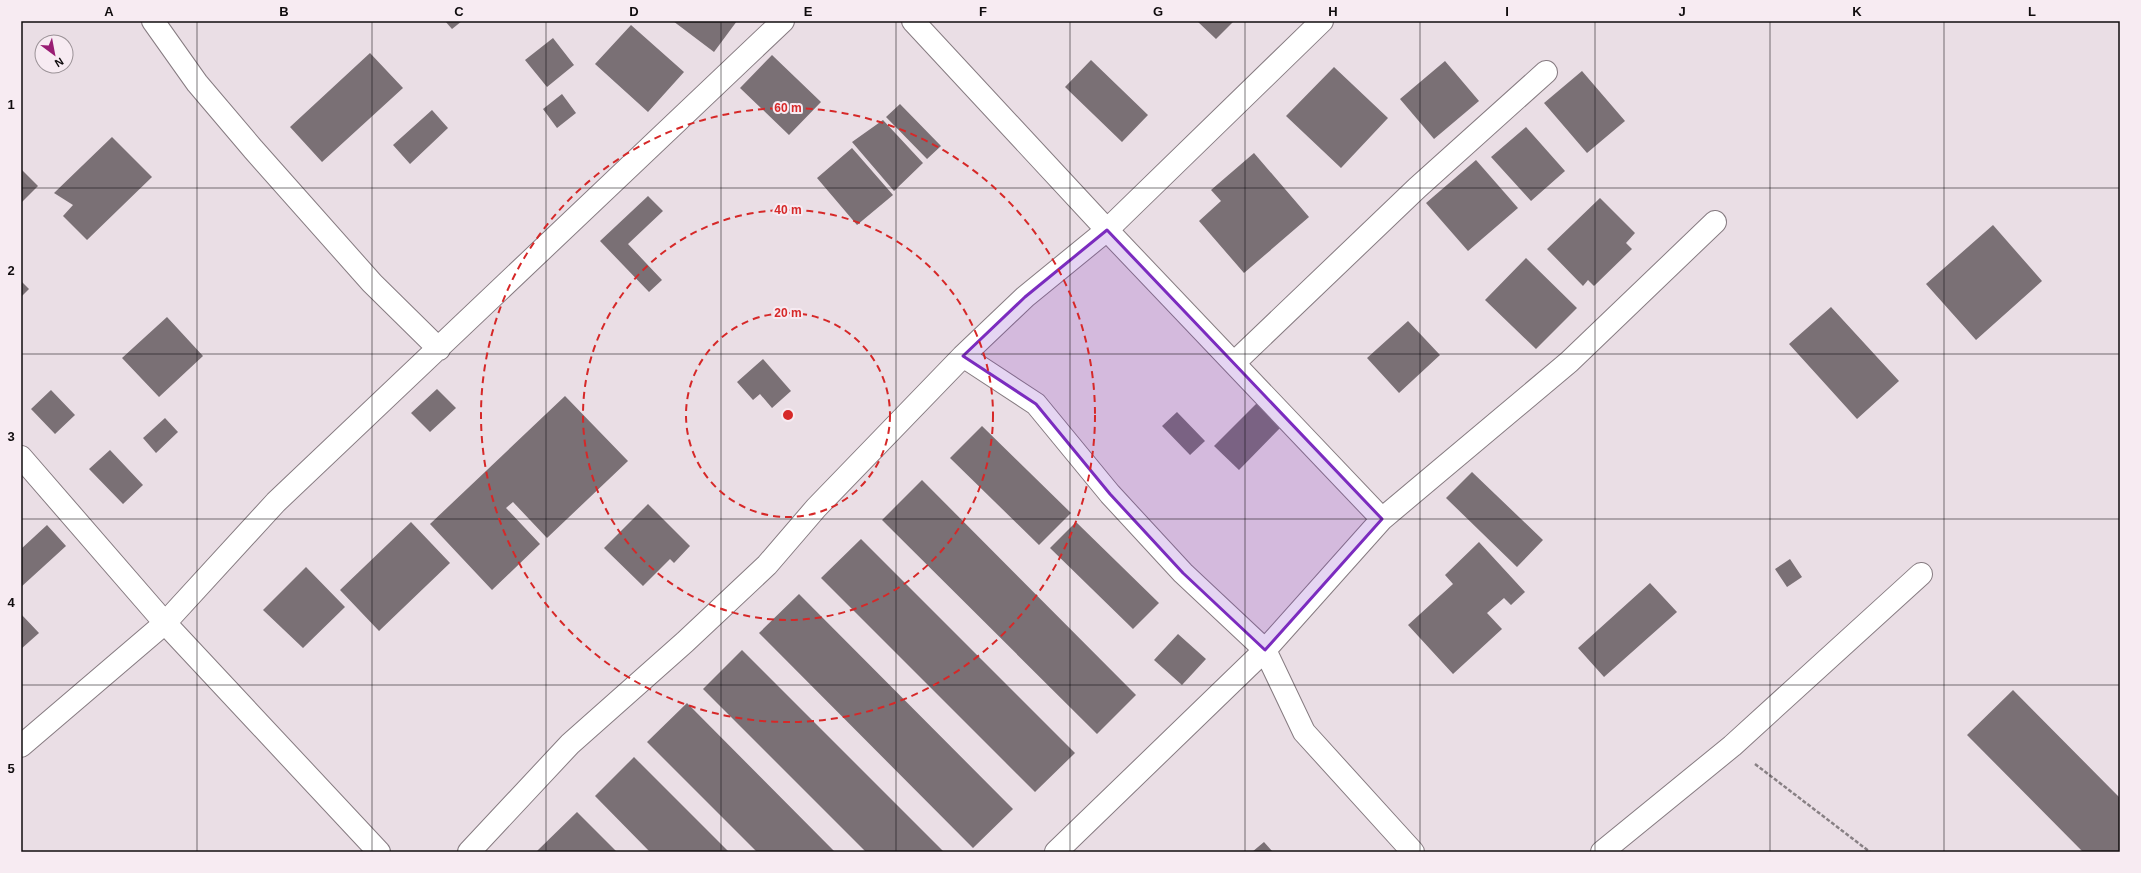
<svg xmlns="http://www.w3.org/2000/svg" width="2141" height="873" font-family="Helvetica,sans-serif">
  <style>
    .building { fill: #7a7075 }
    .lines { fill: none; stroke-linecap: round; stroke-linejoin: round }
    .minor-casing { stroke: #867b81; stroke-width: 24 }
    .path { stroke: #888084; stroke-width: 2.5; stroke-dasharray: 4 2; stroke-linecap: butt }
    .minor { stroke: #fff; stroke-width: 22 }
    .marked { fill: #7b2cbf; fill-opacity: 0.2; stroke: #7b2cbf; stroke-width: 3; stroke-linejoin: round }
    .grid { fill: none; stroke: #100c0e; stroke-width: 1; stroke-opacity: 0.55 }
    .ring { fill: none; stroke: #d62828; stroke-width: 2; stroke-dasharray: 7 5 }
    .centre { fill: #d62828; stroke: #f7ebf2; stroke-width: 2 }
    .ring-label { font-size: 12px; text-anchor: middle; font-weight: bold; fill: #d62828; stroke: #f7ebf2; stroke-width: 4; stroke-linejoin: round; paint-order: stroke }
    .neatline { fill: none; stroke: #100c0e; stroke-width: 1.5 }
    .grid-label { font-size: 13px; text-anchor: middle; font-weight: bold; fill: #100c0e }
  </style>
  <rect width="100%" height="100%" fill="#eadee5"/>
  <!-- building -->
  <path class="building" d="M 445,21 L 462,21 L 452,29 Z
    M 673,21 L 737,21 L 714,52 Z
    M 1197,21 L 1234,21 L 1216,39 Z
    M 631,25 L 684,72 L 648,112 L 595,64 Z
    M 553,38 L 574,65 L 547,87 L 525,60 Z
    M 370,53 L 403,88 L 322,162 L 290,127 Z
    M 772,55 L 821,102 L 789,135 L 740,88 Z
    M 1091,60 L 1148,115 L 1122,142 L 1065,87 Z
    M 1445,61 L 1479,101 L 1434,139 L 1400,99 Z
    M 1334,67 L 1388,118 L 1341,168 L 1286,116 Z
    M 1582,71 L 1625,121 L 1587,153 L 1544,103 Z
    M 562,94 L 576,113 L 557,128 L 543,109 Z
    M 900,104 L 941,146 L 927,159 L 886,117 Z
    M 432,110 L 448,128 L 410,164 L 393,145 Z
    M 883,120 L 923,163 L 894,191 L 852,142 Z
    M 1526,127 L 1565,171 L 1531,201 L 1491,157 Z
    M 112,137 L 152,177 L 87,240 L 63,216 L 73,205 L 54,193 Z
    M 852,148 L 893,195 L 857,225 L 817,178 Z
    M 1254,153 L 1309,217 L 1244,273 L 1199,221 L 1221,201 L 1211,190 Z
    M 1476,160 L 1518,208 L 1468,251 L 1426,203 Z
    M 21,169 L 38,186 L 21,203 Z
    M 648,196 L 663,211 L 628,244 L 662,280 L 649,292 L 600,241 Z
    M 1600,198 L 1635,233 L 1626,243 L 1632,249 L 1594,286 L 1588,280 L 1583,286 L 1547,249 Z
    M 1993,225 L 2042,281 L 1976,340 L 1926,284 Z
    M 1526,258 L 1577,308 L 1536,349 L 1485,300 Z
    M 21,281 L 29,289 L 21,297 Z
    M 1831,307 L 1899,381 L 1857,419 L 1789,344 Z
    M 167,317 L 203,356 L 159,397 L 122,358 Z
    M 1408,321 L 1440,355 L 1399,393 L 1367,358 Z
    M 763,359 L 791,391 L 772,408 L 760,394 L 753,400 L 737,382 Z
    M 437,389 L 456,408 L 430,432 L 411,413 Z
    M 51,390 L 75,415 L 55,434 L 31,409 Z
    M 565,396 L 628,461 L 547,538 L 513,502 L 506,508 L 540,544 L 492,590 L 430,524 Z
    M 1259,401 L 1283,425 L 1239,470 L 1214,446 Z
    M 1177,412 L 1205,441 L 1190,455 L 1162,426 Z
    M 165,418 L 178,432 L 156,453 L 143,438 Z
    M 982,426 L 1071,513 L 1039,545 L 950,458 Z
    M 110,450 L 143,485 L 123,504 L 89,469 Z
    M 1472,472 L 1543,540 L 1517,567 L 1446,498 Z
    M 922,480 L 1136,695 L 1097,734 L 882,520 Z
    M 648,504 L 690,546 L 674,563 L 670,559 L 643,586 L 604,548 Z
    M 411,522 L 450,563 L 379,631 L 340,590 Z
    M 1076,522 L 1159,603 L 1133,629 L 1050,548 Z
    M 47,525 L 66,546 L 21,587 L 21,549 Z
    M 861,539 L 1075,753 L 1035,792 L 821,578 Z
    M 1479,542 L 1525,592 L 1511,605 L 1504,598 L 1487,613 L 1502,629 L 1453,674 L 1408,625 L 1453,584 L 1445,575 Z
    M 1790,559 L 1802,577 L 1787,587 L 1775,569 Z
    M 306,567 L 345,607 L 303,648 L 263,610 Z
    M 1650,583 L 1677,612 L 1604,677 L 1578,648 Z
    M 799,594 L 1013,809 L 973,848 L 759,633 Z
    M 21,614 L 39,633 L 21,649 Z
    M 1178,634 L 1206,659 L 1182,685 L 1154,660 Z
    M 742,650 L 944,852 L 866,852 L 703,689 Z
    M 2013,690 L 2120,798 L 2120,852 L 2083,852 L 1967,735 Z
    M 687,703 L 835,852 L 757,852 L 647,742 Z
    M 634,757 L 729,852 L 650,852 L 595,796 Z
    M 577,812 L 617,852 L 537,851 Z
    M 1264,842 L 1273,852 L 1252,852 Z"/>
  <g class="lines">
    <!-- minor casing -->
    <g class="minor-casing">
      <path id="minor" d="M 153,21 L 197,83 L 253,149 L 372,283 L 439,349
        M 913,21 L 1107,230 L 1382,519
        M 963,356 L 1036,404 L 1110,494 L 1183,573 L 1265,650 L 1304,732 L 1413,852
        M 1234,363 L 1417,188 L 1546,72
        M 21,457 L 165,623 L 379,852
        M 21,746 L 165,623 L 276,502 L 783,21
        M 469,852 L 570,744 L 685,642 L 767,565 L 816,508 L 963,356 L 1025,297 L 1107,230 L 1322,21
        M 1056,852 L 1265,650 L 1382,519 L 1569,362 L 1715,222
        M 1602,852 L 1732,746 L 1921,574"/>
    </g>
    <!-- path -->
    <path class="path" d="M 1755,764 L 1870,852"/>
    <!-- minor -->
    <use href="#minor" class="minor"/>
  </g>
  <!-- marked area -->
  <path class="marked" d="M 1107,230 L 1382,519 L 1265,650 L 1183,573 L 1110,494 L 1036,404 L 963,356 L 1025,297 Z"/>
  <!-- grid -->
  <path class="grid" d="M 197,21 L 197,852M 372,21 L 372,852M 546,21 L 546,852M 721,21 L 721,852M 896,21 L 896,852M 1070,21 L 1070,852M 1245,21 L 1245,852M 1420,21 L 1420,852M 1595,21 L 1595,852M 1770,21 L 1770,852M 1944,21 L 1944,852M 21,188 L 2120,188M 21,354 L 2120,354M 21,519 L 2120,519M 21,685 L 2120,685"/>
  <!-- distance rings -->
  <g class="ring">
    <circle cx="788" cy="415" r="102"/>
    <circle cx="788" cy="415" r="205"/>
    <circle cx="788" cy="415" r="307"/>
  </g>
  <circle cx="788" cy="415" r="6" class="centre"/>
  <g class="ring-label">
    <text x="788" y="112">60 m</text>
    <text x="788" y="214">40 m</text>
    <text x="788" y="317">20 m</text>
  </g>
  <!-- border -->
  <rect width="2141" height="873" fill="none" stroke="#f7ebf2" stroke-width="44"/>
  <!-- north arrow -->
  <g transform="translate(54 54) rotate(148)"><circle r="19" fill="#f7ebf2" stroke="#9b9297"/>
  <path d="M0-3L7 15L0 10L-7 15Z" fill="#991c73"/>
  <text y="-6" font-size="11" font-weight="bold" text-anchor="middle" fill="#100c0e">N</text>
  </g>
  <rect x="22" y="22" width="2097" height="829" class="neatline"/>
  <g class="grid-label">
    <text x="109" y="16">A</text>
    <text x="284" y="16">B</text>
    <text x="459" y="16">C</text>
    <text x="634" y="16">D</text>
    <text x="808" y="16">E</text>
    <text x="983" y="16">F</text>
    <text x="1158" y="16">G</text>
    <text x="1333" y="16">H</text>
    <text x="1507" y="16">I</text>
    <text x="1682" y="16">J</text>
    <text x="1857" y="16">K</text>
    <text x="2032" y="16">L</text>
    <text x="11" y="109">1</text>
    <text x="11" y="275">2</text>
    <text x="11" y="441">3</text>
    <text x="11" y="607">4</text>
    <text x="11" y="773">5</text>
  </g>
</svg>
